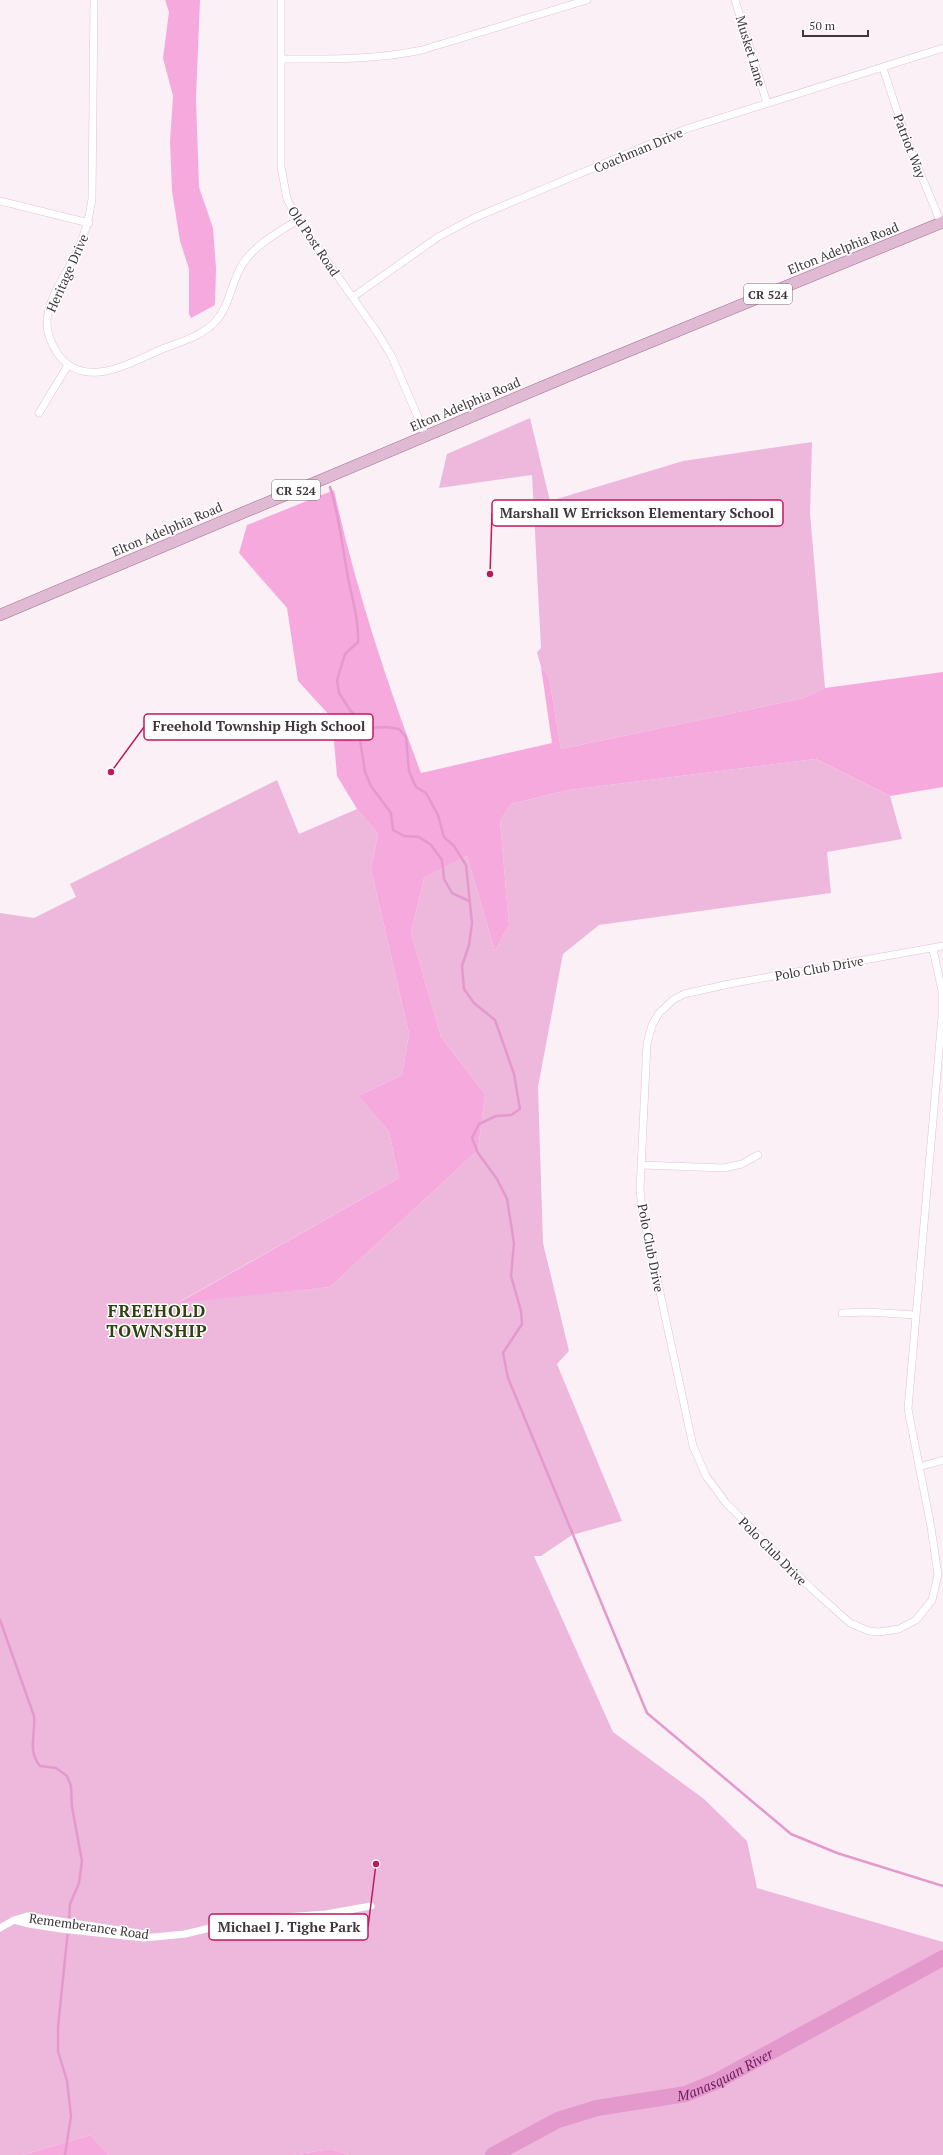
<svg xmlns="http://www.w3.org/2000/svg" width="943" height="2155" font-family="'PT Serif',serif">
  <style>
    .green { fill: #edb8dc }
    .forest { fill: #f5a9dd }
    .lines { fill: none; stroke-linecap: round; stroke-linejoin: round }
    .stream { stroke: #e499cd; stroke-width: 2.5 }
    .river { stroke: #e499cd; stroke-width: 16 }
    .street-casing { stroke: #dec2d4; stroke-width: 8 }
    .primary-casing { stroke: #9b6d8c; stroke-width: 12 }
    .street { stroke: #fff; stroke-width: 7 }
    .primary { stroke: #e0b9d3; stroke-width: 11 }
    .labels { text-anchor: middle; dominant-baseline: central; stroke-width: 3; stroke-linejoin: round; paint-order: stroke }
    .shield { fill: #fff; stroke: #7a7277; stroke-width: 1 }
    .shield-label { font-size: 12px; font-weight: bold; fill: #41363d }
    .street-label { font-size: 13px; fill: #41363d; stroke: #fff }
    .water-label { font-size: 14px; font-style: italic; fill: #701a5c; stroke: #fff }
    .district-label { font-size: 17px; font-weight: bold; letter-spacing: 1px; fill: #2d420e; stroke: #fff }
    .leader { fill: none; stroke: #c2185b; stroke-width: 1.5 }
    .callout-dot { fill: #c2185b; stroke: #fff; stroke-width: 1.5 }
    .callout { fill: #fff; stroke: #c2185b; stroke-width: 1.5 }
    .callout-label { font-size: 14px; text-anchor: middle; font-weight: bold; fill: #41363d }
  </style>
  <rect width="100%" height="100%" fill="#fcf0f7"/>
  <!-- green -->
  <path class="green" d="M 530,418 L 550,501 L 683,461 L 812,442 L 810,513 L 825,688 L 804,698 L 561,749 L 549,677 L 541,667 L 537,652 L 541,648 L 532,475 L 439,488 L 447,454 Z
    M 816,759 L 890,796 L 902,839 L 827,852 L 831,893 L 599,925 L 563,954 L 538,1087 L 543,1243 L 569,1351 L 557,1364 L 622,1521 L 572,1535 L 541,1556 L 534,1556 L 613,1732 L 704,1799 L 747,1841 L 757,1888 L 943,1942 L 943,2155 L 349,2155 L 331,2149 L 292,2155 L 108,2155 L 91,2135 L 23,2155 L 0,2155 L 0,913 L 34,918 L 76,897 L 70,884 L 277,780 L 299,834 L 357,809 L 378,834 L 371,869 L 409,1034 L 402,1075 L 358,1096 L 389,1132 L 399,1178 L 179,1302 L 330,1287 L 478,1150 L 485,1094 L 441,1037 L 411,933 L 424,878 L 467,856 L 495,951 L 509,925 L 500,821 L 511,804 L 569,790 Z"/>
  <!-- forest -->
  <path class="forest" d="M 165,0 L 200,0 L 196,99 L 199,187 L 213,228 L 216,268 L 215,305 L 191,318 L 189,314 L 189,269 L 180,241 L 172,191 L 170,142 L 173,96 L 163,58 L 169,12 Z
    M 334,490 C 355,586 386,681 421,773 L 552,743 L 541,667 L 549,677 L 561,749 L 804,698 L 825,688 L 943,672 L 943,787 L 890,796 L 816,759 L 569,790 L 511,804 L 500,821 L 509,925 L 495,951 L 467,856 L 424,878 L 411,933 L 441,1037 L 485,1094 L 478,1150 L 330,1287 L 178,1303 L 399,1178 L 389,1132 L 358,1096 L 402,1075 L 409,1034 L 371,869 L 378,834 L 357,809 L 337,776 L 332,718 L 298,681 L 287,608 L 239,553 L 247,525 Z
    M 91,2135 L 108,2155 L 23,2155 Z
    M 331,2149 L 349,2155 L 292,2155 Z"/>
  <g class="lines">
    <!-- stream -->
    <path class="stream" d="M 330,487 C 339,515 342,544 347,572 C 351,596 359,618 358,642 L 345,654 L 337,680 L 339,693 L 350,710 L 368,728
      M 469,901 L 452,893 L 444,879 L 442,860 L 431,845 L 419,837 L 404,836 L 393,830 L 391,813 L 371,786 L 365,772 L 360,740 L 368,728 L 387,727 L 399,729 L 406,737 L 409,771 L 416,787 L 426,793 L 438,815 L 444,837 L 454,846 L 466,865 L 472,923 L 469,945 L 462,966 L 464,989 L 474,1003 L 495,1020 L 514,1074 L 520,1109 L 511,1115 L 496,1116 L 479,1124 L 472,1138 L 478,1153 L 497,1179 L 507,1199 L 514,1243 L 511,1276 L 521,1311 L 522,1324 L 503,1353 L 508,1378 L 647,1713 L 791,1834 L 837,1853 L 943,1886
      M 0,1620 L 34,1716 C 36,1735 27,1750 40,1766 L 56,1768 L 67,1776 L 71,1786 L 72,1807 L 82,1861 L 79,1883 L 70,1904 L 69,1921
      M 65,2155 L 71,2116 L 67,2081 L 58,2051 L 58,2027 L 68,1930"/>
    <!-- river -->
    <path class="river" id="s1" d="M 493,2155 L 558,2120 L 597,2108 L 686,2094 L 717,2081 L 943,1958"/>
    <!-- street casing -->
    <g class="street-casing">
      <path id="street" d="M 94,0 L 92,199 C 89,220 85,235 76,254 C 66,275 47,299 47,323 C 47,335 52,345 58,354 C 84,391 130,363 162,349 C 180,342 202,336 215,322 C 230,306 231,283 242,265 C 254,245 279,232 298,220
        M 281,0 L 281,167 L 287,199 L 298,220 L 377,332 L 392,357 L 426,436
        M 735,0 L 767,103
        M 281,59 C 329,59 375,60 422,50 L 587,0
        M 883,68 L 907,141 L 941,223
        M 0,201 L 89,223
        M 353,297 L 438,237 L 474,218 L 686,129 L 943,48
        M 39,413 L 68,365
        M 933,949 L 942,991 L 942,1016 L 908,1409 L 931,1527 L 938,1575 L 932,1600 L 916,1620 L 899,1629 L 879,1632 L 869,1631 L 850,1623 L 812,1589 L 726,1503 L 706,1476 L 693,1446 L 642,1209 L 640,1190 L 647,1044 L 652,1025 L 659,1013 L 673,1000 L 684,994 L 729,984 L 943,946
        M 641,1165 L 724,1168 L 742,1164 L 758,1155
        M 842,1313 L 868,1312 L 915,1315
        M 919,1467 L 943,1460
        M 14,1920 L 29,1924 L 61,1929 L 144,1938 L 185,1934 L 243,1920 L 326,1914 L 371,1906
        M 0,1928 L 14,1920 L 27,1916 L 145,1934"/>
    </g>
    <!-- primary casing -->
    <g class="primary-casing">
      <path id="primary" d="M 0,615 L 592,366 L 943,222"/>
    </g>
    <!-- street -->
    <use href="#street" class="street"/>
    <!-- primary -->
    <use href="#primary" class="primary"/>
  </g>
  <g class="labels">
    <!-- shield labels -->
    <g class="shield">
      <rect x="744" y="284" width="48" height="20" rx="3"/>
      <rect x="272" y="480" width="48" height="20" rx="3"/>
    </g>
    <g class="shield-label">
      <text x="768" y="294">CR 524</text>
      <text x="296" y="490">CR 524</text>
    </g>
    <!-- street labels -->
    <g class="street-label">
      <text transform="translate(751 51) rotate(73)">Musket Lane</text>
      <text transform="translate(910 146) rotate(69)">Patriot Way</text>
      <text transform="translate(638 150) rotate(-23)">Coachman Drive</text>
      <text transform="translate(314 241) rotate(56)">Old Post Road</text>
      <text transform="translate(843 248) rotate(-22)">Elton Adelphia Road</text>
      <text transform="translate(67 273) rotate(-66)">Heritage Drive</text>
      <text transform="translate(465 404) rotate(-23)">Elton Adelphia Road</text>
      <text transform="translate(167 529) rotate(-23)">Elton Adelphia Road</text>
      <text transform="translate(819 968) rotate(-10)">Polo Club Drive</text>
      <text transform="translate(651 1248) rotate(79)">Polo Club Drive</text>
      <text transform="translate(773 1551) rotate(45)">Polo Club Drive</text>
      <text transform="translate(89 1926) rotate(8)">Rememberance Road</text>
    </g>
    <!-- water labels -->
    <g class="water-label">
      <text stroke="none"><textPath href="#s1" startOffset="248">Manasquan River</textPath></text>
    </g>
    <!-- district labels -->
    <g class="district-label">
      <text x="157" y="1310">FREEHOLD<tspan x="157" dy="20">TOWNSHIP</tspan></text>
    </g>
  </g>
  <!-- callouts -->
  <path class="leader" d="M490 574L492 513M111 772L144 727M376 1864L368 1927"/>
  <g class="callout-dot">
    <circle cx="490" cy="574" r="4"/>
    <circle cx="111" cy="772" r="4"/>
    <circle cx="376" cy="1864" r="4"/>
  </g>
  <g class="callout">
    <rect x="492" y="500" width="291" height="26" rx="4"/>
    <rect x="144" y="714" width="229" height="26" rx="4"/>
    <rect x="209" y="1914" width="159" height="26" rx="4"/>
  </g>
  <g class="callout-label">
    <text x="637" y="518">Marshall W Errickson Elementary School</text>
    <text x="259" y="731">Freehold Township High School</text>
    <text x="289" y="1932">Michael J. Tighe Park</text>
  </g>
  <!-- scale -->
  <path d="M803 30v6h65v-6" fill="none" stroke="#41363d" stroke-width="2"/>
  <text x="809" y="30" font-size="12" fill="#41363d" stroke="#ffffff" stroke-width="3" paint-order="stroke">50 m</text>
</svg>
